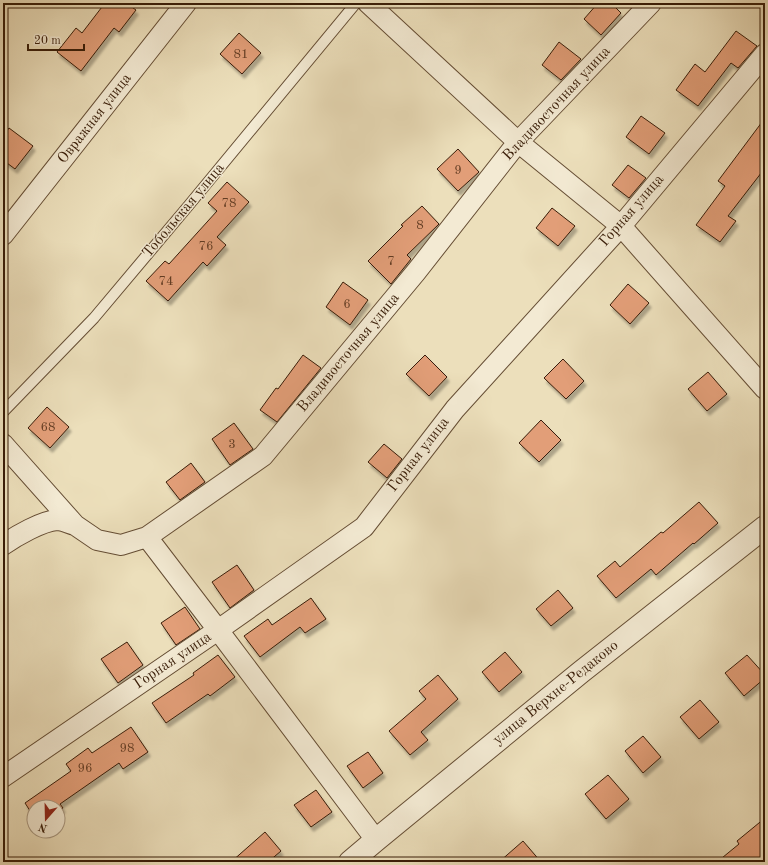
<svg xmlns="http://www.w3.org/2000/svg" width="768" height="865" font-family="'Old Standard TT',serif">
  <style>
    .building { fill: #e29e78; stroke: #381c07; filter: url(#shadow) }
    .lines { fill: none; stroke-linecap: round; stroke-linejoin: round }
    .service-casing { stroke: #654d34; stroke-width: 12 }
    .minor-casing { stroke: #654d34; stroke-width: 22 }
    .tertiary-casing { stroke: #654d34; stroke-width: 24 }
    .service { stroke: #f3ead3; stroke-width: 10 }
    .minor { stroke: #f3ead3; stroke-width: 20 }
    .tertiary { stroke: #f3ead3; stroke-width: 22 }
    .labels { text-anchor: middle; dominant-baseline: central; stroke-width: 3; stroke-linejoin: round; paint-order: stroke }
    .number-label { font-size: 13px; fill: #623c23 }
    .street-label { font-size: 15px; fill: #381c07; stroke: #f3ead3 }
  </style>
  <defs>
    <filter id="shadow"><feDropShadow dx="2.5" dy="4.5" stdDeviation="1" flood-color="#0004"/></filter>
  </defs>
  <rect width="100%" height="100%" fill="#ecdfbb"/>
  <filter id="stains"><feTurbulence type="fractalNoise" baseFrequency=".005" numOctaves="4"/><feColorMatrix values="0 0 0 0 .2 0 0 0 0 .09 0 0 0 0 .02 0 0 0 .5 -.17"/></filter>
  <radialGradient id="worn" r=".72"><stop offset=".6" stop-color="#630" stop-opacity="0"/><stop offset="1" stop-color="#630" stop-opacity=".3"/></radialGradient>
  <!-- building -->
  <path class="building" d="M 105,3 L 126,3 L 136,10 L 119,32 L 114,28 L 81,71 L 57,52 L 76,28 L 82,33 Z
    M 598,3 L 611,3 L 621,13 L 601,35 L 584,19 Z
    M 736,31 L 757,46 L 738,68 L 731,63 L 698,106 L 676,90 L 695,64 L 705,72 Z
    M 239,33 L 261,53 L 242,74 L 220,54 Z
    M 559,42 L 581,59 L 561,80 L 542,65 Z
    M 641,116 L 665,133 L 649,154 L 626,137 Z
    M 765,118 L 765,168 L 728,216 L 736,221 L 720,242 L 696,225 L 725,186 L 718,181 Z
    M 9,128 L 33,146 L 15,169 L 3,160 L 3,136 Z
    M 458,149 L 479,172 L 458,191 L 437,169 Z
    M 628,165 L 646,178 L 629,198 L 612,185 Z
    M 227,182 L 249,202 L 217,237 L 226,245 L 207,266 L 203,262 L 168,301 L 146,281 L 165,261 L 169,264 L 217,211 L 208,203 Z
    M 422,206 L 439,224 L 407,255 L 411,259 L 391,284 L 368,261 L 403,226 L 401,225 Z
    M 552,208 L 575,226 L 558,246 L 536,228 Z
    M 343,282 L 368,300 L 350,325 L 326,307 Z
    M 628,284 L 649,303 L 630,324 L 610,305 Z
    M 303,355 L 321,368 L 277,422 L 260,410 L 276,388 L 278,389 Z
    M 425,355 L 447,377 L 429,396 L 406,374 Z
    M 563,359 L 584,381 L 566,399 L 544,378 Z
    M 708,372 L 727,394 L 707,411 L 688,389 Z
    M 47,407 L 69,427 L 50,448 L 28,428 Z
    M 541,420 L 561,440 L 539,462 L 519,443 Z
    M 234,423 L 253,449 L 230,465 L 212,439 Z
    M 384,444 L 402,459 L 387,478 L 368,462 Z
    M 191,463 L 205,482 L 180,500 L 166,482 Z
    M 699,502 L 718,523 L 694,544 L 693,543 L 656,575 L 651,569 L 616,598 L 597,576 L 615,561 L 620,567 L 661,532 L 663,533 Z
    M 237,565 L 254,590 L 230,608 L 212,582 Z
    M 558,590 L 573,608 L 551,626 L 536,609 Z
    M 311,598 L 326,619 L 305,633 L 300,627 L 260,657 L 244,636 L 268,619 L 272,625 Z
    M 185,607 L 200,629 L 176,645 L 161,623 Z
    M 127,642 L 143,665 L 118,683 L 101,659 Z
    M 505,652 L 522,672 L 499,692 L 482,672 Z
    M 218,655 L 235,677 L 210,696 L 208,694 L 166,723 L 152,703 L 194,675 L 193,673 Z
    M 747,655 L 765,675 L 765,678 L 744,696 L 725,673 Z
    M 438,675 L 458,699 L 421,732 L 428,740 L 410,755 L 389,731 L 426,699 L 419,691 Z
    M 700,700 L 719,722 L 699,739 L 680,717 Z
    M 131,727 L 148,752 L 123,769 L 119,763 L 60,804 L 63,808 L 58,811 L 58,807 L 34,807 L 34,817 L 25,803 L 71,771 L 66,764 L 88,748 L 92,753 Z
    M 643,736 L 661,757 L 643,773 L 625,751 Z
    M 368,752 L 383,773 L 363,788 L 347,766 Z
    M 608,775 L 629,799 L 606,819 L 585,794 Z
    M 316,790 L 332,812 L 311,827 L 294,805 Z
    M 765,818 L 765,857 L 759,862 L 717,862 L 739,844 L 737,841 Z
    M 265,832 L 281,851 L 268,862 L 231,862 Z
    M 523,841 L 541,862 L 499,862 Z"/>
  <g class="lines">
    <!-- service casing -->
    <g class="service-casing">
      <path id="service" d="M 3,412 L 94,318 L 189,205 L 356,3"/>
    </g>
    <!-- minor casing -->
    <g class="minor-casing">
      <path id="minor" d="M 368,3 L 518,142 L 621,226 L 765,389
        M 3,235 L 186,3
        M 3,444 L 75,525 L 97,540 L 121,545 L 147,537 L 263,456 L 416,272 L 518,142 L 651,3
        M 147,537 L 218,630 L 376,840
        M 3,545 C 16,536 42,521 57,520 C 63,520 70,524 75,525
        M 3,777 L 218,630 L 364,527 L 455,409 L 621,226 L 765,54"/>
    </g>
    <!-- tertiary casing -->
    <g class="tertiary-casing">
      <path id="tertiary" d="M 350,862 L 376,840 L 581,672 L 765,527"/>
    </g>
    <!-- service -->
    <use href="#service" class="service"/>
    <!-- minor -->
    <use href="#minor" class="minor"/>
    <!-- tertiary -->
    <use href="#tertiary" class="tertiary"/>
  </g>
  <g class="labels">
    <!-- number labels -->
    <g class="number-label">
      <text x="241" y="54">81</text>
      <text x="458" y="170">9</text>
      <text x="229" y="203">78</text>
      <text x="420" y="225">8</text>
      <text x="206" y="246">76</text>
      <text x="391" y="261">7</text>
      <text x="166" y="281">74</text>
      <text x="347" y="304">6</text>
      <text x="48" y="427">68</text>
      <text x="232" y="444">3</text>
      <text x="127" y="748">98</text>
      <text x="85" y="768">96</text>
    </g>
    <!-- street labels -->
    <g class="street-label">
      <text transform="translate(557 104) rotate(-47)">Владивосточная улица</text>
      <text transform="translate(95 119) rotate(-52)">Овражная улица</text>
      <text transform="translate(184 211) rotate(-50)">Тобольская улица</text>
      <text transform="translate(632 211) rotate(-49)">Горная улица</text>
      <text transform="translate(349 353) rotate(-50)">Владивосточная улица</text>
      <text transform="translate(419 455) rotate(-52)">Горная улица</text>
      <text transform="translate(173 661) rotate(-34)">Горная улица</text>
      <text transform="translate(556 693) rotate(-39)">улица Верхне-Редаково</text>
    </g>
  </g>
  <!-- margin -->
  <rect width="768" height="865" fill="none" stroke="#ecdfbb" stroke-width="16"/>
  <rect x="4" y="4" width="760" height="857" fill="none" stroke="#381c07" stroke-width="2"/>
  <rect x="8" y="8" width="752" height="849" fill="none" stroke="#381c07"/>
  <!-- north arrow -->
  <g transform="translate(46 819) rotate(200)"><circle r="19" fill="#f3ead3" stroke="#a89881"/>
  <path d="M0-3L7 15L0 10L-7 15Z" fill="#8f2418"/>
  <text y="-6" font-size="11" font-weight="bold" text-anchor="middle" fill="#381c07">N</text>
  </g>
  <!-- scale -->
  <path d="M28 44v6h56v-6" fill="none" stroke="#381c07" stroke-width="2"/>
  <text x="34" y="44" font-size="12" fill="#381c07" stroke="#f3ead3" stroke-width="3" paint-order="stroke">20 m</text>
  <rect width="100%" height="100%" filter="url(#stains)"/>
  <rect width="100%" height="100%" fill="url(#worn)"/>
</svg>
